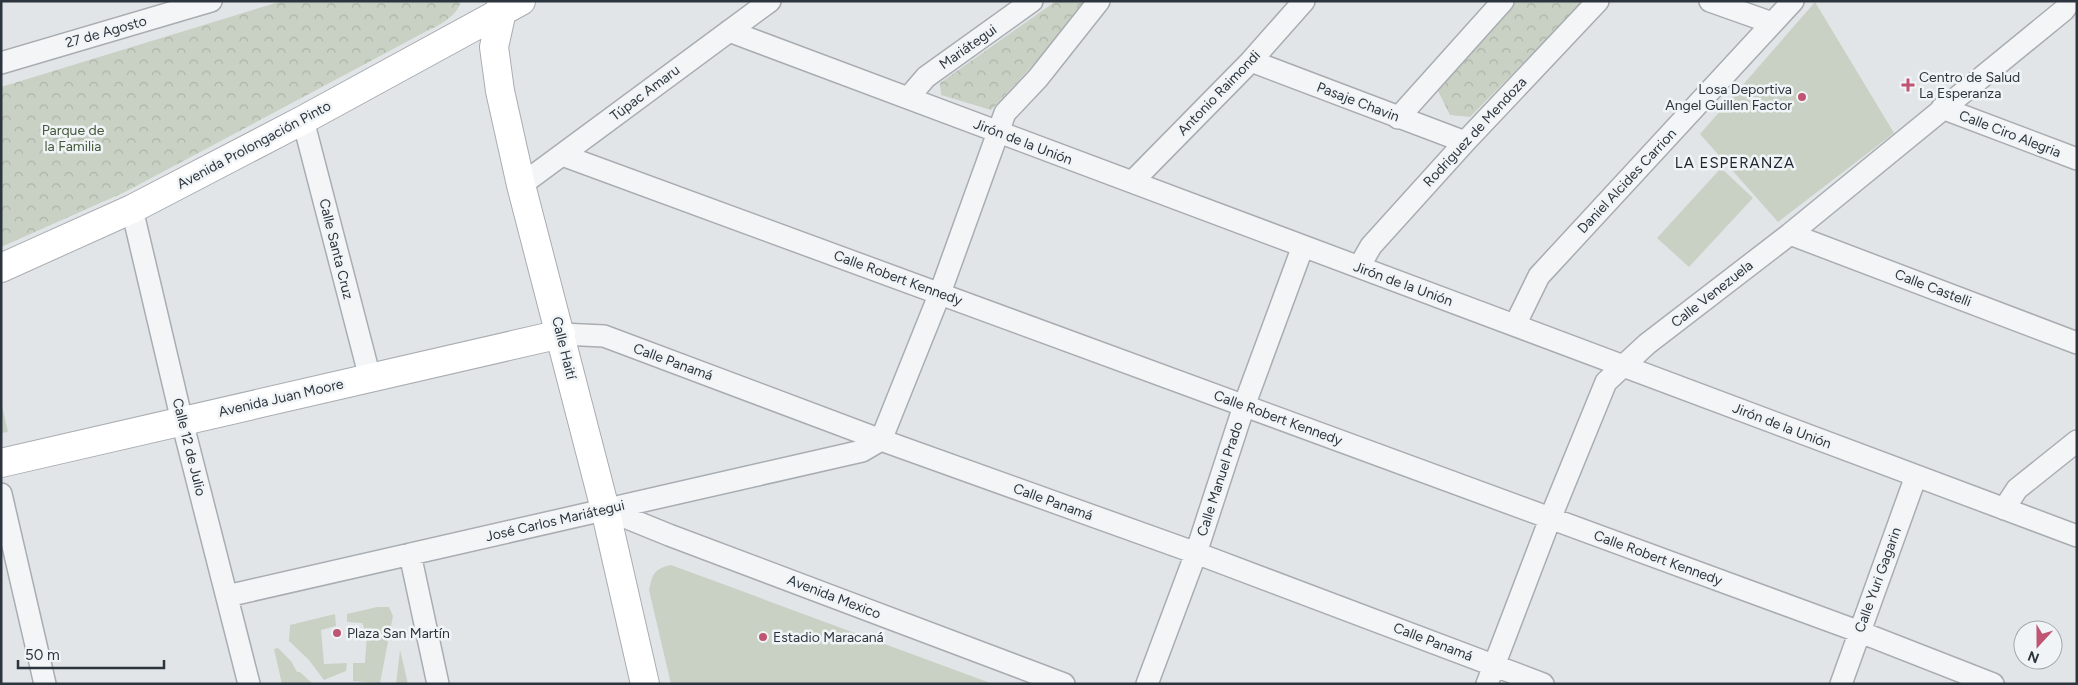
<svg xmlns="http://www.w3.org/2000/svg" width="2078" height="685" font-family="Figtree,sans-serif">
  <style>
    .grass { fill: #c9d1c4 }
    .forest { fill: url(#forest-crowns) }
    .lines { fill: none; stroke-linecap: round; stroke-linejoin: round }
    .street-casing { stroke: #a8adb2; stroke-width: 24 }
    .secondary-casing { stroke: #a8adb2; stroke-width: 30 }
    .street { stroke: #f4f5f7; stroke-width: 21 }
    .secondary { stroke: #fff; stroke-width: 28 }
    .poi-dot { fill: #bf5572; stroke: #f1f4f6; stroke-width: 2 }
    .labels { text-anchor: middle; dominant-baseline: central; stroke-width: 5; stroke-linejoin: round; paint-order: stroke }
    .street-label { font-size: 14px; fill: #2c353e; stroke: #f1f4f6 }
    .poi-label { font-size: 14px; fill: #2c353e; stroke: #f1f4f6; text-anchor: start }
    .park-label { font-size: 14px; fill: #44583b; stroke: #f1f4f6 }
    .neighbourhood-label { font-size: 15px; letter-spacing: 1px; fill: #1e262f; stroke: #f1f4f6 }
  </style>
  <defs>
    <pattern id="forest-crowns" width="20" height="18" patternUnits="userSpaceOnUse" patternTransform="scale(1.25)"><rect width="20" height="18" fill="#c9d1c4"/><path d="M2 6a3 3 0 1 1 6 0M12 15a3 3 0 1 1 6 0" fill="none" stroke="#adb4a9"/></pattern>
  </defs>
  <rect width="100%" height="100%" fill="#e2e5e8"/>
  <!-- grass -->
  <path class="grass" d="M 1815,2 L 1894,133 L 1778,222 L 1700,134 Z
    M 1721,168 L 1753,198 L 1689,267 L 1657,238 Z
    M 1,402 L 8,432 L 1,433 Z
    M 671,565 L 993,684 L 671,684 L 649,590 C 653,573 654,569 671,565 Z
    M 377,607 L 389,607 L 393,616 L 380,683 L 353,681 L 353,663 L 365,663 L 367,634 L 362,623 L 347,622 L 347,614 Z
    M 335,614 L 336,626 L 321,630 L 324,664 L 347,663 L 346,671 L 324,680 L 309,660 L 289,641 L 290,625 Z
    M 278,648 L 291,661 L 297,672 L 300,672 L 313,684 L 282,684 L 274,649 Z
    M 400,650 L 408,684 L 396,684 Z"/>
  <!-- forest -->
  <path class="forest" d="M 282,1 L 461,1 C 457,17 438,26 425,32 L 125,192 L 1,247 L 1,87 Z
    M 1056,1 L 1093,1 L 991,110 L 941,95 L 940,83 Z
    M 1515,1 L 1584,1 L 1470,117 L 1450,115 L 1437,89 Z"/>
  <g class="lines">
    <!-- street casing -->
    <g class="street-casing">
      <path id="street" d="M 1710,1 L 1772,23
        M 729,31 L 2077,536
        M 1251,61 L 1465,142
        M 1,63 L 211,1
        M 908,98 L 926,77 L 1032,1
        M 1942,108 L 2077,159
        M 1398,118 L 1503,1
        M 303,120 L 370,378
        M 562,155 L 1860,632 L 1993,684
        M 1132,182 L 1251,61 L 1304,1
        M 521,185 L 770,1
        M 132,209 L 182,421 L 249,684
        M 1790,234 L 2077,343
        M 1359,267 L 1371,246 L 1465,142 L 1598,1
        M 1515,325 L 1539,276 L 1793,1
        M 561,334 L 604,336 L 881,440 L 1196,553 L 1543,684
        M 1,494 L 45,684
        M 605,509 L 669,535 L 1064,684
        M 2004,509 L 2017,489 L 2077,441
        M 410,554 L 438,684
        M 227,596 L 862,451 L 881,440 L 940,293 L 1005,113 L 1038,78 L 1099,1
        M 1147,684 L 1196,553 L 1244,406 L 1303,246
        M 1487,684 L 1550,519 L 1606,382 L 1647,344 L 1790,234 L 2064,10 L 2070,1
        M 1841,684 L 1916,476"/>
    </g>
    <!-- secondary casing -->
    <g class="secondary-casing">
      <path id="secondary" d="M 501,1 L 502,11 L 494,47 L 500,91 L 521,185 L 605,509 L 645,684
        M 1,268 L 132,209 L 303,120 L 521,1
        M 1,463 L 561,334"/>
    </g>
    <!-- street -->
    <use href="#street" class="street"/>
    <!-- secondary -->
    <use href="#secondary" class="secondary"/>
  </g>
  <!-- markers -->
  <g class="poi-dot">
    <path d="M1905.5 77.5h5v5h5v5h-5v5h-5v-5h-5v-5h5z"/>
    <circle cx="1802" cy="97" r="5"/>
    <circle cx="337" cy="633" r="5"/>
    <circle cx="763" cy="637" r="5"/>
  </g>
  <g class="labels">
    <!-- street labels -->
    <g class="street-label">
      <text transform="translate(106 32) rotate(-16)">27 de Agosto</text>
      <text transform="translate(968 47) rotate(-35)">Mariátegui</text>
      <text transform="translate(645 93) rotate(-37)">Túpac Amaru</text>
      <text transform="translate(1219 93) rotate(-46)">Antonio Raimondi</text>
      <text transform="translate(1358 102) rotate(21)">Pasaje Chavin</text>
      <text transform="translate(1475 132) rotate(-47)">Rodriguez de Mendoza</text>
      <text transform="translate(2010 134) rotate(21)">Calle Ciro Alegria</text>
      <text transform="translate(1023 142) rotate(21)">Jirón de la Unión</text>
      <text transform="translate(254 145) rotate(-28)">Avenida Prolongación Pinto</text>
      <text transform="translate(1627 181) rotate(-47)">Daniel Alcides Carrion</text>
      <text transform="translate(336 249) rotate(76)">Calle Santa Cruz</text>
      <text transform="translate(898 278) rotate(20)">Calle Robert Kennedy</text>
      <text transform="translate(1403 284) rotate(20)">Jirón de la Unión</text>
      <text transform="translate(1933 288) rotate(21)">Calle Castelli</text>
      <text transform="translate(1712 294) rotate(-38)">Calle Venezuela</text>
      <text transform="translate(564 348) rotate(76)">Calle Haití</text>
      <text transform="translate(673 362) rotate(20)">Calle Panamá</text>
      <text transform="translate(281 398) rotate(-13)">Avenida Juan Moore</text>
      <text transform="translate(1278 418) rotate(20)">Calle Robert Kennedy</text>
      <text transform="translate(1782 426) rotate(21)">Jirón de la Unión</text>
      <text transform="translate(189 447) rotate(76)">Calle 12 de Julio</text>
      <text transform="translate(1220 479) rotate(-72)">Calle Manuel Prado</text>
      <text transform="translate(1053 502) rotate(20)">Calle Panamá</text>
      <text transform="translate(555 521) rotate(-13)">José Carlos Mariátegui</text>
      <text transform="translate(1658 558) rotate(20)">Calle Robert Kennedy</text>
      <text transform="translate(1878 580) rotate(-70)">Calle Yuri Gagarin</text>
      <text transform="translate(834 597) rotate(21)">Avenida Mexico</text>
      <text transform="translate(1433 642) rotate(21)">Calle Panamá</text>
    </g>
    <!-- poi labels -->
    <g class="poi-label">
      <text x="1919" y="77">Centro de Salud<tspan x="1919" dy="16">La Esperanza</tspan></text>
      <text x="1792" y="89" text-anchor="end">Losa Deportiva<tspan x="1792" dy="16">Angel Guillen Factor</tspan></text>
      <text x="347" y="633">Plaza San Martín</text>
      <text x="773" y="637">Estadio Maracaná</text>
    </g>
    <!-- park labels -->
    <g class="park-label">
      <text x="73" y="130">Parque de<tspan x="73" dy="16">la Familia</tspan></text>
    </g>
    <!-- neighbourhood labels -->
    <g class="neighbourhood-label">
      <text x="1735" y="163">LA ESPERANZA</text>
    </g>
  </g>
  <!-- border -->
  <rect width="2078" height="685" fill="none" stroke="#2c353e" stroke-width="5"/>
  <!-- north arrow -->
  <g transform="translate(2038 645) rotate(201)"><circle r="24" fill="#f1f4f6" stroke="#a2a8ac"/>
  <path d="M0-4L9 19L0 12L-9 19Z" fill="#bf5572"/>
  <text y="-8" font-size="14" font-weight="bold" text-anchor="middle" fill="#2c353e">N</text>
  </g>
  <!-- scale -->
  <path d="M18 660v8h146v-8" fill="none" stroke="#2c353e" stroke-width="2.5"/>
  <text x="25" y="660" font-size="15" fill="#2c353e" stroke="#f1f4f6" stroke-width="4" paint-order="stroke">50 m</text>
</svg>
